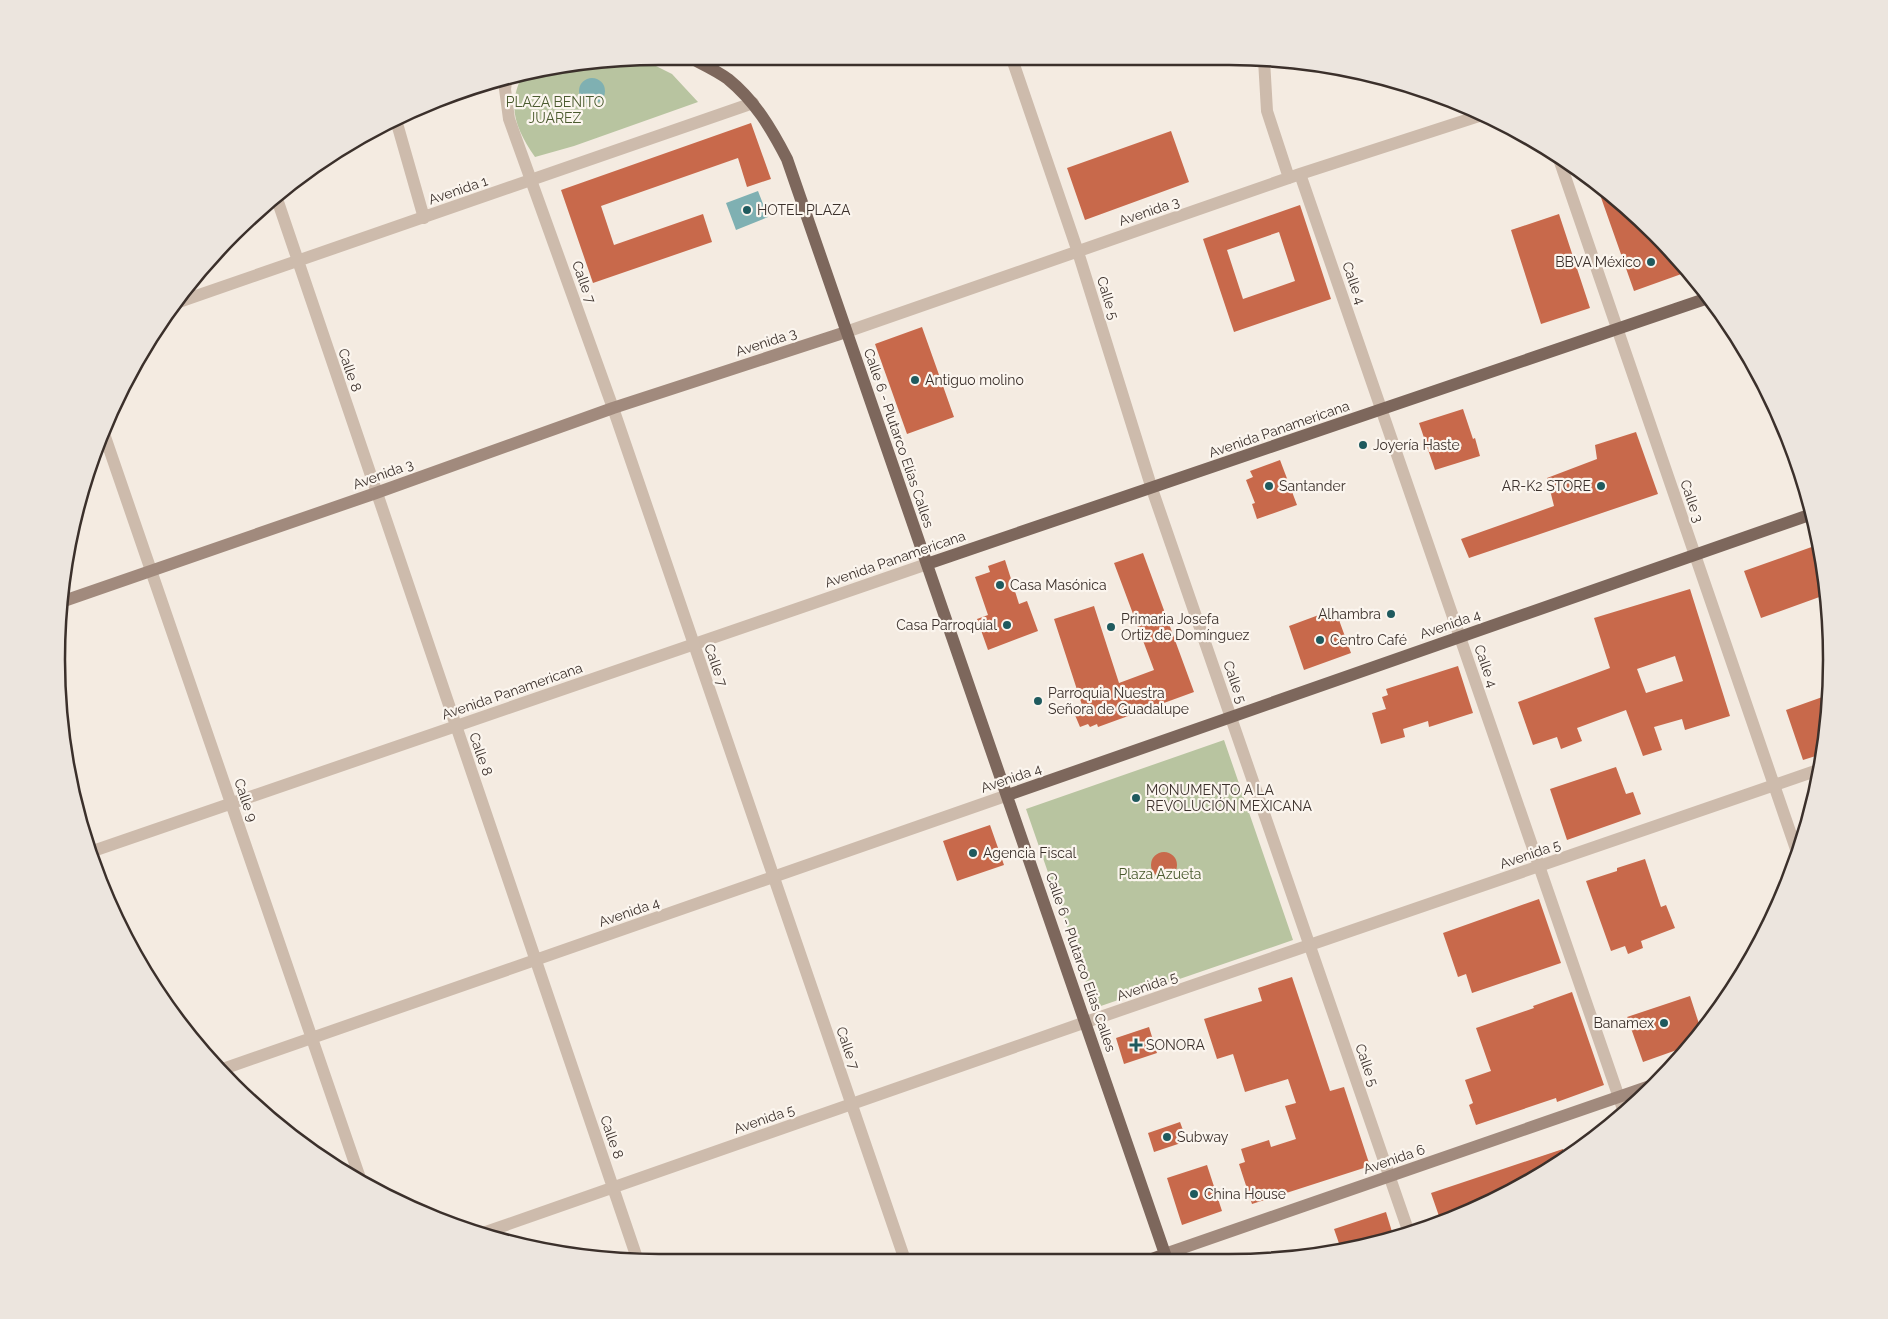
<svg xmlns="http://www.w3.org/2000/svg" width="1888" height="1319" font-family="Raleway,sans-serif">
  <style>
    .green { fill: #b8c4a0 }
    .water { fill: #7fb0b2 }
    .building { fill: #c8694b; fill-rule: evenodd }
    .lines { fill: none; stroke-linecap: round; stroke-linejoin: round }
    .minor { stroke: #cdbbac; stroke-width: 12 }
    .tertiary { stroke: #cdbbac; stroke-width: 12 }
    .secondary { stroke: #a18a7d; stroke-width: 12 }
    .primary { stroke: #7d675c; stroke-width: 12 }
    .poi-dot { fill: #1f5a5e; stroke: #fbf5ee; stroke-width: 2 }
    .labels { text-anchor: middle; dominant-baseline: central; stroke-width: 4.5; stroke-linejoin: round; paint-order: stroke }
    .park-label { font-size: 14px; fill: #4a5a2e; stroke: #fbf5ee }
    .street-label { font-size: 14px; fill: #3b302b; stroke: #fbf5ee }
    .poi-label { font-size: 14px; fill: #3b302b; stroke: #fbf5ee; text-anchor: start }
    .rim { fill: none; stroke: #3b302b; stroke-width: 2.5 }
  </style>
  <rect width="100%" height="100%" fill="#f4ebe1"/>
  <!-- green -->
  <path class="green" d="M 642,59 L 672,74 L 698,102 L 574,146 L 535,157 C 516,129 506,107 523,74 Z
    M 1224,740 L 1293,940 L 1095,1008 L 1026,809 Z"/>
  <!-- water -->
  <path class="water" d="M579 91a13 13 0 1 1 26 0a13 13 0 1 1-26 0Z
    M 758,191 L 768,217 L 736,230 L 726,203 Z"/>
  <!-- building -->
  <path class="building" d="M 751,123 L 771,179 L 747,187 L 738,158 L 601,206 L 614,245 L 703,214 L 712,242 L 593,283 L 561,190 Z
    M 1171,131 L 1189,182 L 1085,220 L 1067,168 Z
    M 1598,189 L 1655,233 L 1687,272 L 1634,291 Z
    M 1300,205 L 1331,299 L 1234,332 L 1203,239 ZM 1279,232 L 1295,281 L 1243,299 L 1227,250 Z
    M 1559,214 L 1590,308 L 1541,324 L 1511,230 Z
    M 922,327 L 954,417 L 907,434 L 875,344 Z
    M 1463,409 L 1473,439 L 1475,438 L 1480,456 L 1435,470 L 1419,423 Z
    M 1636,432 L 1658,494 L 1469,558 L 1461,539 L 1554,506 L 1547,478 L 1597,459 L 1595,445 Z
    M 1280,460 L 1297,505 L 1257,519 L 1252,504 L 1255,503 L 1246,480 L 1253,477 L 1250,471 Z
    M 1820,544 L 1825,595 L 1761,618 L 1744,571 Z
    M 1143,553 L 1194,692 L 1098,727 L 1097,724 L 1090,727 L 1088,724 L 1080,727 L 1072,708 L 1082,705 L 1054,619 L 1094,606 L 1119,683 L 1154,670 L 1114,563 Z
    M 1005,560 L 1019,604 L 1027,601 L 1038,631 L 988,650 L 977,619 L 988,615 L 975,577 L 990,572 L 988,566 Z
    M 1690,589 L 1730,716 L 1685,730 L 1682,719 L 1654,727 L 1662,750 L 1643,756 L 1626,710 L 1577,728 L 1582,741 L 1561,749 L 1557,737 L 1533,745 L 1518,702 L 1610,668 L 1594,618 ZM 1675,656 L 1683,681 L 1646,693 L 1637,669 Z
    M 1335,609 L 1351,653 L 1304,670 L 1289,626 Z
    M 1458,666 L 1473,713 L 1429,727 L 1428,721 L 1403,729 L 1405,737 L 1381,744 L 1372,713 L 1386,709 L 1382,697 L 1388,695 L 1386,689 Z
    M 1828,695 L 1822,754 L 1803,760 L 1786,710 Z
    M 1616,767 L 1626,794 L 1633,792 L 1641,814 L 1567,840 L 1550,789 Z
    M 990,825 L 1004,865 L 957,881 L 943,841 Z
    M1151 865a13 13 0 1 1 26 0a13 13 0 1 1-26 0Z
    M 1645,859 L 1661,907 L 1666,905 L 1675,928 L 1641,941 L 1643,948 L 1628,954 L 1625,946 L 1611,951 L 1586,881 L 1617,871 L 1617,868 Z
    M 1539,899 L 1561,963 L 1472,993 L 1466,974 L 1458,977 L 1443,933 Z
    M 1292,977 L 1330,1091 L 1344,1087 L 1370,1166 L 1252,1204 L 1239,1164 L 1245,1162 L 1241,1149 L 1269,1140 L 1271,1147 L 1296,1139 L 1285,1106 L 1296,1103 L 1288,1079 L 1245,1092 L 1233,1054 L 1217,1059 L 1204,1019 L 1262,1001 L 1258,988 Z
    M 1572,992 L 1604,1085 L 1557,1102 L 1556,1098 L 1476,1125 L 1469,1105 L 1473,1103 L 1465,1080 L 1491,1071 L 1476,1028 L 1534,1008 L 1533,1006 Z
    M 1690,996 L 1701,1030 L 1688,1046 L 1643,1062 L 1627,1017 Z
    M 1149,1027 L 1157,1053 L 1124,1064 L 1116,1038 Z
    M 1180,1122 L 1187,1141 L 1154,1152 L 1148,1133 Z
    M 1563,1149 L 1566,1159 L 1564,1161 L 1496,1200 L 1440,1219 L 1431,1193 Z
    M 1207,1165 L 1222,1211 L 1182,1225 L 1167,1178 Z
    M 1386,1212 L 1393,1235 L 1342,1252 L 1334,1229 Z"/>
  <g class="lines">
    <!-- minor -->
    <path class="minor" d="M 1011,56 L 1078,252 L 1152,489
      M 1264,60 L 1267,111 L 1289,178
      M 396,120 L 424,218
      M 1559,159 L 1797,852
      M 1300,174 L 1624,1112
      M 277,199 L 638,1261
      M 173,304 L 753,103
      M 846,332 L 1300,174 L 1482,115
      M 102,428 L 361,1181
      M 93,851 C 371,756 648,658 927,564
      M 220,1070 L 1008,795
      M 483,1233 L 1086,1022 L 1821,769"/>
    <!-- tertiary -->
    <path class="tertiary" d="M 507,76 L 505,89 L 509,119 L 613,408 L 906,1263
      M 1152,489 L 1408,1230"/>
    <!-- secondary -->
    <path class="secondary" d="M 61,602 L 376,493 L 613,408 L 846,332
      M 1165,1254 L 1656,1084"/>
    <!-- primary -->
    <path class="primary" d="M 687,56 C 700,63 716,70 728,79 C 755,101 771,128 787,159 L 1165,1254 L 1141,1263
      M 927,564 L 1708,298
      M 1008,795 L 1812,514"/>
  </g>
  <!-- markers -->
  <g class="poi-dot">
    <circle cx="747" cy="210" r="5"/>
    <circle cx="1651" cy="262" r="5"/>
    <circle cx="915" cy="380" r="5"/>
    <circle cx="1363" cy="445" r="5"/>
    <circle cx="1269" cy="486" r="5"/>
    <circle cx="1601" cy="486" r="5"/>
    <circle cx="1000" cy="585" r="5"/>
    <circle cx="1391" cy="614" r="5"/>
    <circle cx="1007" cy="625" r="5"/>
    <circle cx="1111" cy="627" r="5"/>
    <circle cx="1320" cy="640" r="5"/>
    <circle cx="1038" cy="701" r="5"/>
    <circle cx="1136" cy="798" r="5"/>
    <circle cx="973" cy="853" r="5"/>
    <circle cx="1664" cy="1023" r="5"/>
    <path d="M1133.5 1037.5h5v5h5v5h-5v5h-5v-5h-5v-5h5z"/>
    <circle cx="1167" cy="1137" r="5"/>
    <circle cx="1194" cy="1194" r="5"/>
  </g>
  <g class="labels">
    <!-- park labels -->
    <g class="park-label">
      <text x="555" y="102">PLAZA BENITO<tspan x="555" dy="16">JUAREZ</tspan></text>
      <text x="1160" y="874">Plaza Azueta</text>
    </g>
    <!-- street labels -->
    <g class="street-label">
      <text transform="translate(458 190) rotate(-19)">Avenida 1</text>
      <text transform="translate(1149 211) rotate(-19)">Avenida 3</text>
      <text transform="translate(584 282) rotate(70)">Calle 7</text>
      <text transform="translate(1354 283) rotate(71)">Calle 4</text>
      <text transform="translate(1108 298) rotate(73)">Calle 5</text>
      <text transform="translate(766 342) rotate(-18)">Avenida 3</text>
      <text transform="translate(350 370) rotate(71)">Calle 8</text>
      <text transform="translate(1279 429) rotate(-19)">Avenida Panamericana</text>
      <text transform="translate(899 438) rotate(71)">Calle 6 - Plutarco Elías Calles</text>
      <text transform="translate(383 474) rotate(-20)">Avenida 3</text>
      <text transform="translate(1692 501) rotate(71)">Calle 3</text>
      <text transform="translate(895 559) rotate(-19)">Avenida Panamericana</text>
      <text transform="translate(1450 624) rotate(-19)">Avenida 4</text>
      <text transform="translate(716 665) rotate(71)">Calle 7</text>
      <text transform="translate(1486 666) rotate(71)">Calle 4</text>
      <text transform="translate(1235 682) rotate(71)">Calle 5</text>
      <text transform="translate(512 691) rotate(-19)">Avenida Panamericana</text>
      <text transform="translate(481 754) rotate(71)">Calle 8</text>
      <text transform="translate(1011 778) rotate(-19)">Avenida 4</text>
      <text transform="translate(246 800) rotate(71)">Calle 9</text>
      <text transform="translate(1530 854) rotate(-19)">Avenida 5</text>
      <text transform="translate(629 912) rotate(-19)">Avenida 4</text>
      <text transform="translate(1081 962) rotate(71)">Calle 6 - Plutarco Elías Calles</text>
      <text transform="translate(1147 986) rotate(-19)">Avenida 5</text>
      <text transform="translate(848 1048) rotate(71)">Calle 7</text>
      <text transform="translate(1367 1065) rotate(71)">Calle 5</text>
      <text transform="translate(764 1119) rotate(-19)">Avenida 5</text>
      <text transform="translate(612 1137) rotate(71)">Calle 8</text>
      <text transform="translate(1394 1159) rotate(-19)">Avenida 6</text>
    </g>
    <!-- poi labels -->
    <g class="poi-label">
      <text x="757" y="210">HOTEL PLAZA</text>
      <text x="1641" y="262" text-anchor="end">BBVA México</text>
      <text x="925" y="380">Antiguo molino</text>
      <text x="1373" y="445">Joyería Haste</text>
      <text x="1279" y="486">Santander</text>
      <text x="1591" y="486" text-anchor="end">AR-K2 STORE</text>
      <text x="1010" y="585">Casa Masónica</text>
      <text x="1381" y="614" text-anchor="end">Alhambra</text>
      <text x="1121" y="619">Primaria Josefa<tspan x="1121" dy="16">Ortiz de Domínguez</tspan></text>
      <text x="997" y="625" text-anchor="end">Casa Parroquial</text>
      <text x="1330" y="640">Centro Café</text>
      <text x="1048" y="693">Parroquia Nuestra<tspan x="1048" dy="16">Señora de Guadalupe</tspan></text>
      <text x="1146" y="790">MONUMENTO A LA<tspan x="1146" dy="16">REVOLUCIÓN MEXICANA</tspan></text>
      <text x="983" y="853">Agencia Fiscal</text>
      <text x="1654" y="1023" text-anchor="end">Banamex</text>
      <text x="1146" y="1045">SONORA</text>
      <text x="1177" y="1137">Subway</text>
      <text x="1204" y="1194">China House</text>
    </g>
  </g>
  <!-- crop -->
  <path d="M0 0H1888V1319H0ZM659 65H1229A594 594 0 0 1 1823 659V660A594 594 0 0 1 1229 1254H659A594 594 0 0 1 65 660V659A594 594 0 0 1 659 65Z" fill="#ece5de" fill-rule="evenodd"/>
  <path class="rim" d="M659 65H1229A594 594 0 0 1 1823 659V660A594 594 0 0 1 1229 1254H659A594 594 0 0 1 65 660V659A594 594 0 0 1 659 65Z"/>
</svg>
